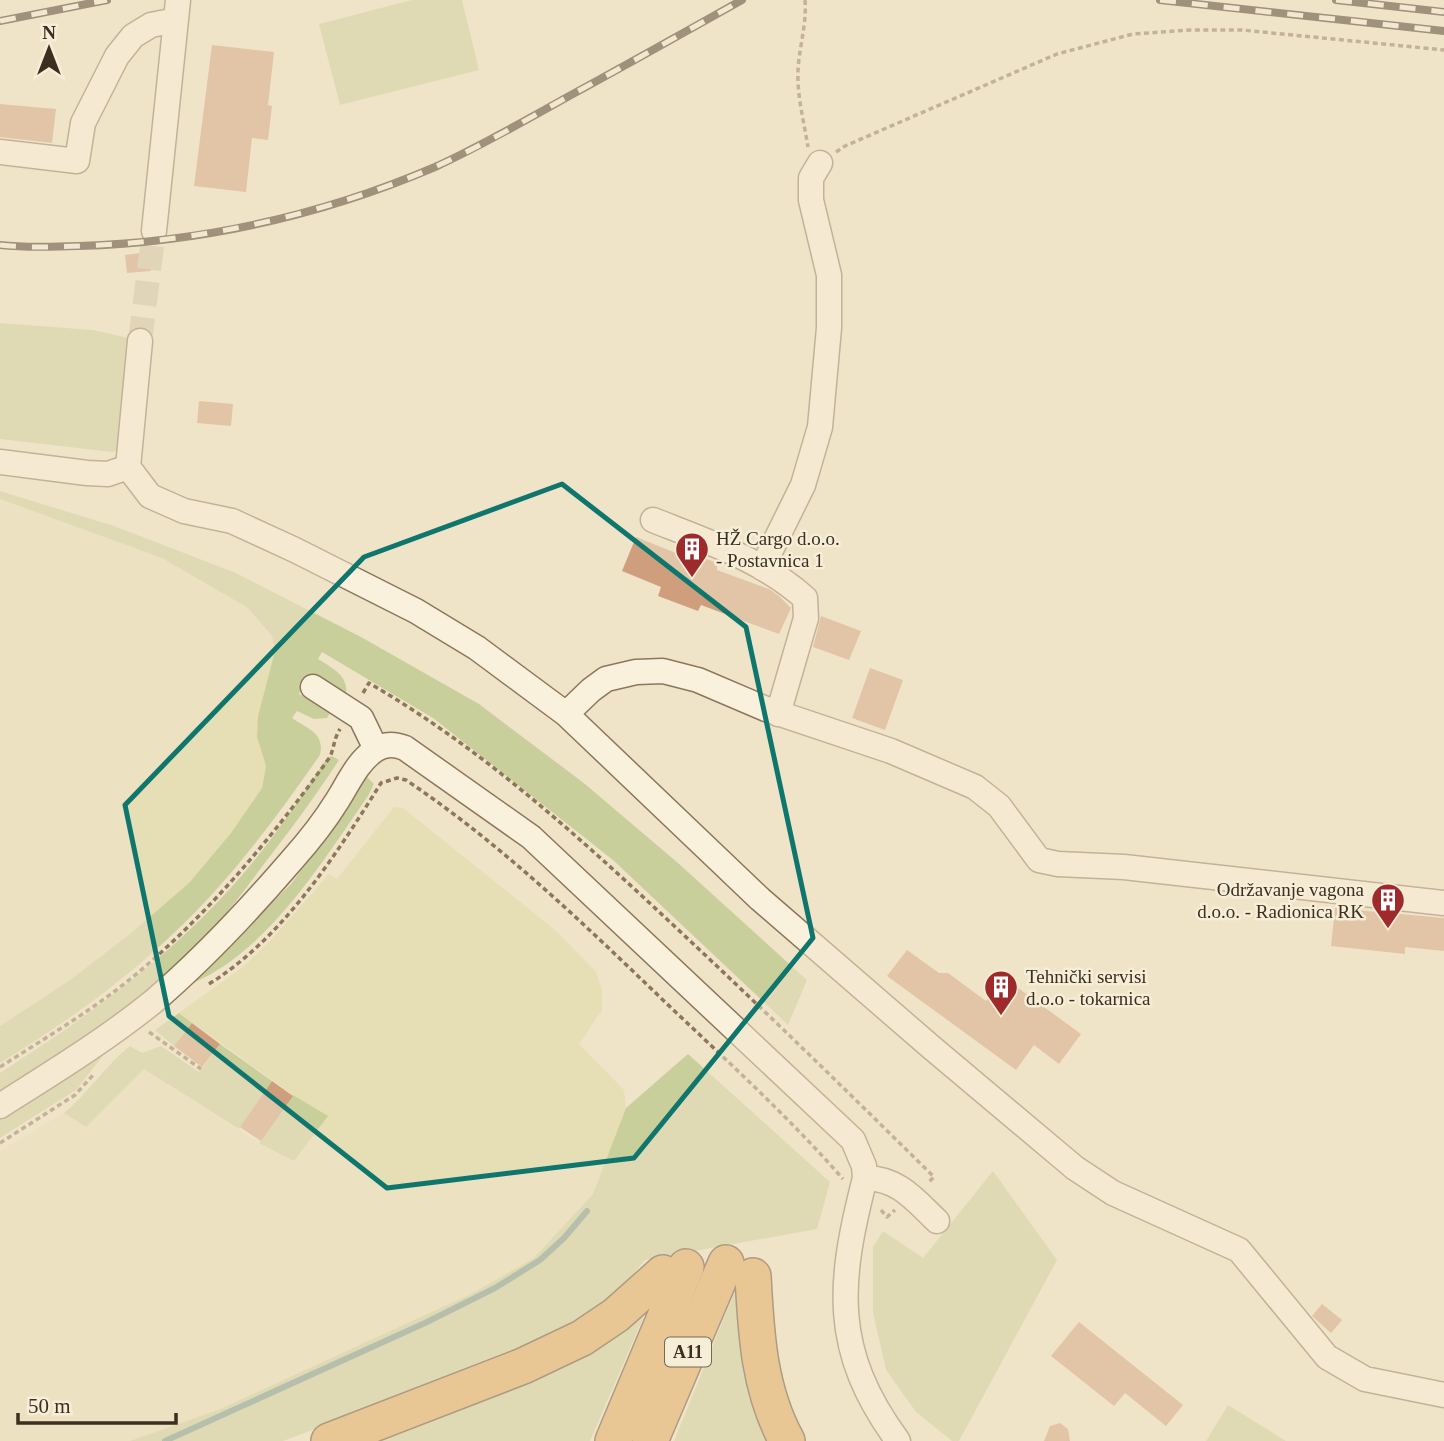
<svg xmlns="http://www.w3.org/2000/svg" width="1444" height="1441" font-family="'Times New Roman',serif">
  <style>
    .farmland { fill: #e6deb5 }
    .green { fill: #c9cf9b }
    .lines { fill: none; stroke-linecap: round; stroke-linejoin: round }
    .stream { stroke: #6f938a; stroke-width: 6 }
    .building { fill: #cf9f7d }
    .minor-tunnel { stroke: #ccc0a6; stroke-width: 24; stroke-dasharray: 24 12; stroke-linecap: butt }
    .minor-casing { stroke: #8d765c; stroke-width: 27 }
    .highway-casing { stroke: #5b4430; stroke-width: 38 }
    .path { stroke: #8d765c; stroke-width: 3.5; stroke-dasharray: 5 3.5; stroke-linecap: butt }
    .minor { stroke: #faf1dc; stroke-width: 24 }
    .highway { stroke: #e0a458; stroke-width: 35 }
    .rail-casing { stroke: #3d2e20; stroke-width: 8 }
    .rail { stroke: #f7eed8; stroke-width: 5; stroke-dasharray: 16; stroke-linecap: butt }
    .marked { fill: none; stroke: #0f766e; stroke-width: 5; stroke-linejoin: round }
    .labels { text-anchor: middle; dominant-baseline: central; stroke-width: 5; stroke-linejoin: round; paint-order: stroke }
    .shield { fill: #f7eed8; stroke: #756857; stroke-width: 2 }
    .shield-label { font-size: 18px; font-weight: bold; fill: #3d2e20 }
    .poi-label { font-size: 19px; fill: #3d2e20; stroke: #f7eed8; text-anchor: start }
  </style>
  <rect width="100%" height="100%" fill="#f0e4c8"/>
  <!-- farmland -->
  <path class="farmland" d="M 0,499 L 162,558 L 248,608 L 272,637 L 275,651 L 258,716 L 257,737 L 266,766 L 262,788 L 231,833 L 189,883 L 130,934 L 70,980 L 0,1026 Z
    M 394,807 L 403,808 L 555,930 L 596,972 L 602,990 L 602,1010 L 579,1044 L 624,1090 L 626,1108 L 593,1194 L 534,1258 L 471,1294 L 218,1410 L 130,1441 L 0,1441 L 0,1151 L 64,1113 L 86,1127 L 144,1069 L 259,1143 L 295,1161 L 327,1116 L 293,1095 L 179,1013 L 244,966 L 269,942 L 329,874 L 337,879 Z"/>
  <!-- green -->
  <path class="green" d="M 412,0 L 462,0 L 479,70 L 340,105 L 319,24 Z
    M 0,323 L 93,330 L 129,338 L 119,450 L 112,452 L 0,439 Z
    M 0,491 L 114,526 L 236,573 L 361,637 L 479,704 L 585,784 L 678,863 L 807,980 L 788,1025 L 613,860 L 433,718 L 322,652 L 318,659 C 332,668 349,675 346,695 L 309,674 L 299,694 L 331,711 L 327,718 L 314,719 L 297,711 L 292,718 C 308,729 325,733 320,755 C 276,818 231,879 175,932 C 123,982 61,1026 0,1063 L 0,1026 L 70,980 L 130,934 L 189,883 L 231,833 L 262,788 L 266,766 L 257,737 L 258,716 L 275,651 L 272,636 L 248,608 L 162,558 L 0,499 Z
    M 332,756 L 339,760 C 315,797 288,833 261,868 C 244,891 227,914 208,934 C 147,997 74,1047 0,1093 L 0,1073 C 93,1013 182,949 253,862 C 280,829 303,794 327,758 Z
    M 367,777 L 374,784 L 368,796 C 322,862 269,950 193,983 L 191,981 L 291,884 L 346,810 Z
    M 179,1013 L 192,1023 L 174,1046 L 155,1030 Z
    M 220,1044 L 272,1081 L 239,1129 L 144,1069 L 86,1127 L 64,1113 C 88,1093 105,1066 130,1046 L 142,1053 L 161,1046 L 199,1072 Z
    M 100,1054 L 102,1057 L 76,1090 L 0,1138 L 0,1119 Z
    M 688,1054 L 830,1182 L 817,1229 L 645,1260 L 623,1286 L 583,1319 L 510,1356 L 283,1441 L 130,1441 L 218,1410 L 471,1294 L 534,1258 L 593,1194 L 626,1108 Z
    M 293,1095 L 328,1116 L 294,1161 L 259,1143 Z
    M 993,1171 L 1057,1260 L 959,1441 L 952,1441 L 916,1412 L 886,1370 L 873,1313 L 873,1247 L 883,1231 L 923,1258 Z
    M 741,1276 L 775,1441 L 674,1441 Z
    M 650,1302 L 590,1441 L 363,1441 Z
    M 1228,1405 L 1286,1441 L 1206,1441 Z"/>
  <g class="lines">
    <!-- stream -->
    <path class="stream" d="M 165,1441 L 425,1323 L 495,1288 L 540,1260 L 564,1238 L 587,1211"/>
  </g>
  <!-- building -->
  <path class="building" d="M 212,45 L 274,52 L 268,105 L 272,106 L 268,140 L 252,138 L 246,192 L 194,186 Z
    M 0,104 L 56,109 L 52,143 L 0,137 Z
    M 149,252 L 151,271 L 127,273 L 125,255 Z
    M 199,401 L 233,404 L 231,426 L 197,423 Z
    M 636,537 L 676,553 L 680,549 L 717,563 L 717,570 L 769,589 L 779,596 L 791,608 L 779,634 L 701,605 L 698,611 L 658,596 L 661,587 L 622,571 Z
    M 821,616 L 861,631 L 849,660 L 813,647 Z
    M 870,668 L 903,680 L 885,730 L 852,718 Z
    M 1335,908 L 1444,918 L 1444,951 L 1405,947 L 1405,954 L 1331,946 Z
    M 907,950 L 939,973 L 948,973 L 986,1001 L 1003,977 L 1081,1034 L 1059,1064 L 1034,1045 L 1016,1070 L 887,976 Z
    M 192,1023 L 220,1044 L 202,1067 L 174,1046 Z
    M 272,1081 L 293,1096 L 261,1141 L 240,1127 Z
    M 1322,1304 L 1342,1320 L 1331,1333 L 1312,1316 Z
    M 1079,1322 L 1183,1405 L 1166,1426 L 1125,1393 L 1114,1406 L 1051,1356 Z
    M 1060,1423 L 1068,1429 L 1070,1441 L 1044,1441 L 1050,1426 Z"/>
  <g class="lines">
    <!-- minor-tunnel -->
    <path class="minor-tunnel" d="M 140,341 L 154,231"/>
    <!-- minor casing -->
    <g class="minor-casing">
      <path id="minor" d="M 0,152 L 77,161 L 83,123 L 117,56 L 133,36 L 151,25 L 176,20
        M 154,231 L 178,0
        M 140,341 L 128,467 L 150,496 L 184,511 L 232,521 L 295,550 L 416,611 L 477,648 L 566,714 L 760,899 L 931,1047 L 1075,1168 L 1113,1193 L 1239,1250 L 1327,1357 L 1365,1379 L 1444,1395
        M 0,462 L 87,473 L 108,474 L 128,467
        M 653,520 C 706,541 761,559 805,598 L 806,618 L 778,714
        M 762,568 L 803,485 L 820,427 L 829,328 L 829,275 L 811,200 L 811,178 L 820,163
        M 313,687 L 361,718 L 376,749
        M 566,714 L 591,690 L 606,679 L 636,672 L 663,671 L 698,680 L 766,709 L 891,751 L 975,787 L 999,806 L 1039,860 L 1058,864 L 1124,867 L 1444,903
        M 0,1106 C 52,1073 106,1040 154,1001 C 204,958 249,910 292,860 C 308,842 324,822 337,801 C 348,784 357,762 375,750 C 385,743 395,744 405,748 L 531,837 L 853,1140 L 864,1166 L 865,1178 C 838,1283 831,1350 898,1441
        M 865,1178 C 898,1178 915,1200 937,1221"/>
    </g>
    <!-- highway casing -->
    <g class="highway-casing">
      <path id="highway" d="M 753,1276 C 756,1334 759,1390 787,1441
        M 329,1441 L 523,1366 L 582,1338 L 616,1315 L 663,1273
        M 613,1441 L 686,1267
        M 650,1441 L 726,1263"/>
    </g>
    <!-- path -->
    <path class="path" d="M 805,0 C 807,24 799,47 798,71 C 797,96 804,122 808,147
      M 836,152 L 845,146 L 1057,54 L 1133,34 L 1190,30 L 1242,30 L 1444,50
      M 363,693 L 369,683 C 481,748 577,835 671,923 C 760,1006 847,1091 934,1177 L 928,1183
      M 209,984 C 283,938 336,855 381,783 L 397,778 L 406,780 C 501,844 583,923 665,1002 C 726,1060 788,1116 843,1179
      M 149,1032 L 201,1069
      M 0,1067 C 50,1035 103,1004 148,964 C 218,903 276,832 330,757 C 335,745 333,741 340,729
      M 0,1143 L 75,1095 L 94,1074
      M 881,1210 L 887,1217 L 895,1210"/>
    <!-- minor -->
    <use href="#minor" class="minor"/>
    <!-- highway -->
    <use href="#highway" class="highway"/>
    <!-- rail casing -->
    <g class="rail-casing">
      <path id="rail" d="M 1160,0 L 1444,31
        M 1336,0 L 1444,12
        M 0,21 L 107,0
        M 0,245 C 26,248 53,247 79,246 C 201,242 323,215 435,167 C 481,146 526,120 571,95 C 628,64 685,32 742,0"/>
    </g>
    <!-- rail -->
    <use href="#rail" class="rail"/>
  </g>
  <!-- marked area -->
  <path d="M0 0H1444V1441H0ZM 562,484 L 746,627 L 813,938 L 634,1158 L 387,1188 L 169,1016 L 125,805 L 364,557 Z" fill="#f0e4c8" fill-opacity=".55" fill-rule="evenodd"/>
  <path class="marked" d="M 562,484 L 746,627 L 813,938 L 634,1158 L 387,1188 L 169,1016 L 125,805 L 364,557 Z"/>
  <!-- icons -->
  <defs>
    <g id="building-pin" transform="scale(1.75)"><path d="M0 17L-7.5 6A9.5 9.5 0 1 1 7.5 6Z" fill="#9e2a2b" stroke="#f7eed8"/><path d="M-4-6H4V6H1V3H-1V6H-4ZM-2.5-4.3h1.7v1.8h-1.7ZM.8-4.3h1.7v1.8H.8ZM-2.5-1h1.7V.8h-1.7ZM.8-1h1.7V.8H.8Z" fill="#fff"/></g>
  </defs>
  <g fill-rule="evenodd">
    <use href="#building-pin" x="692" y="549"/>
    <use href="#building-pin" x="1388" y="900"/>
    <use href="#building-pin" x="1001" y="987"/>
  </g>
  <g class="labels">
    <!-- shield labels -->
    <rect class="shield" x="665" y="1337.5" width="46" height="29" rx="5"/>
    <g class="shield-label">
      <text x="688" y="1352">A11</text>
    </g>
    <!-- poi labels -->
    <g class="poi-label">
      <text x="716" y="538">HŽ Cargo d.o.o.<tspan x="716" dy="22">- Postavnica 1</tspan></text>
      <text x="1364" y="889" text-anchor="end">Održavanje vagona<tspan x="1364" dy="22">d.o.o. - Radionica RK</tspan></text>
      <text x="1026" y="976">Tehnički servisi<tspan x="1026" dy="22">d.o.o - tokarnica</tspan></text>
    </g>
  </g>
  <!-- north arrow -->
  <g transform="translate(49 49)" stroke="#f7eed8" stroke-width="5" paint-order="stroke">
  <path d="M0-5L12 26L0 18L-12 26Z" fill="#3d2e20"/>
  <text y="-10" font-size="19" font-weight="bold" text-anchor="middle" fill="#3d2e20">N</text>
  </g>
  <!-- scale -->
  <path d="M18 1413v10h158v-10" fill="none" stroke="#3d2e20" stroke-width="3.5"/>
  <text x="28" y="1413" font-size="21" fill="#3d2e20" stroke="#f7eed8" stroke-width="5" paint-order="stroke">50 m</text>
</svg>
